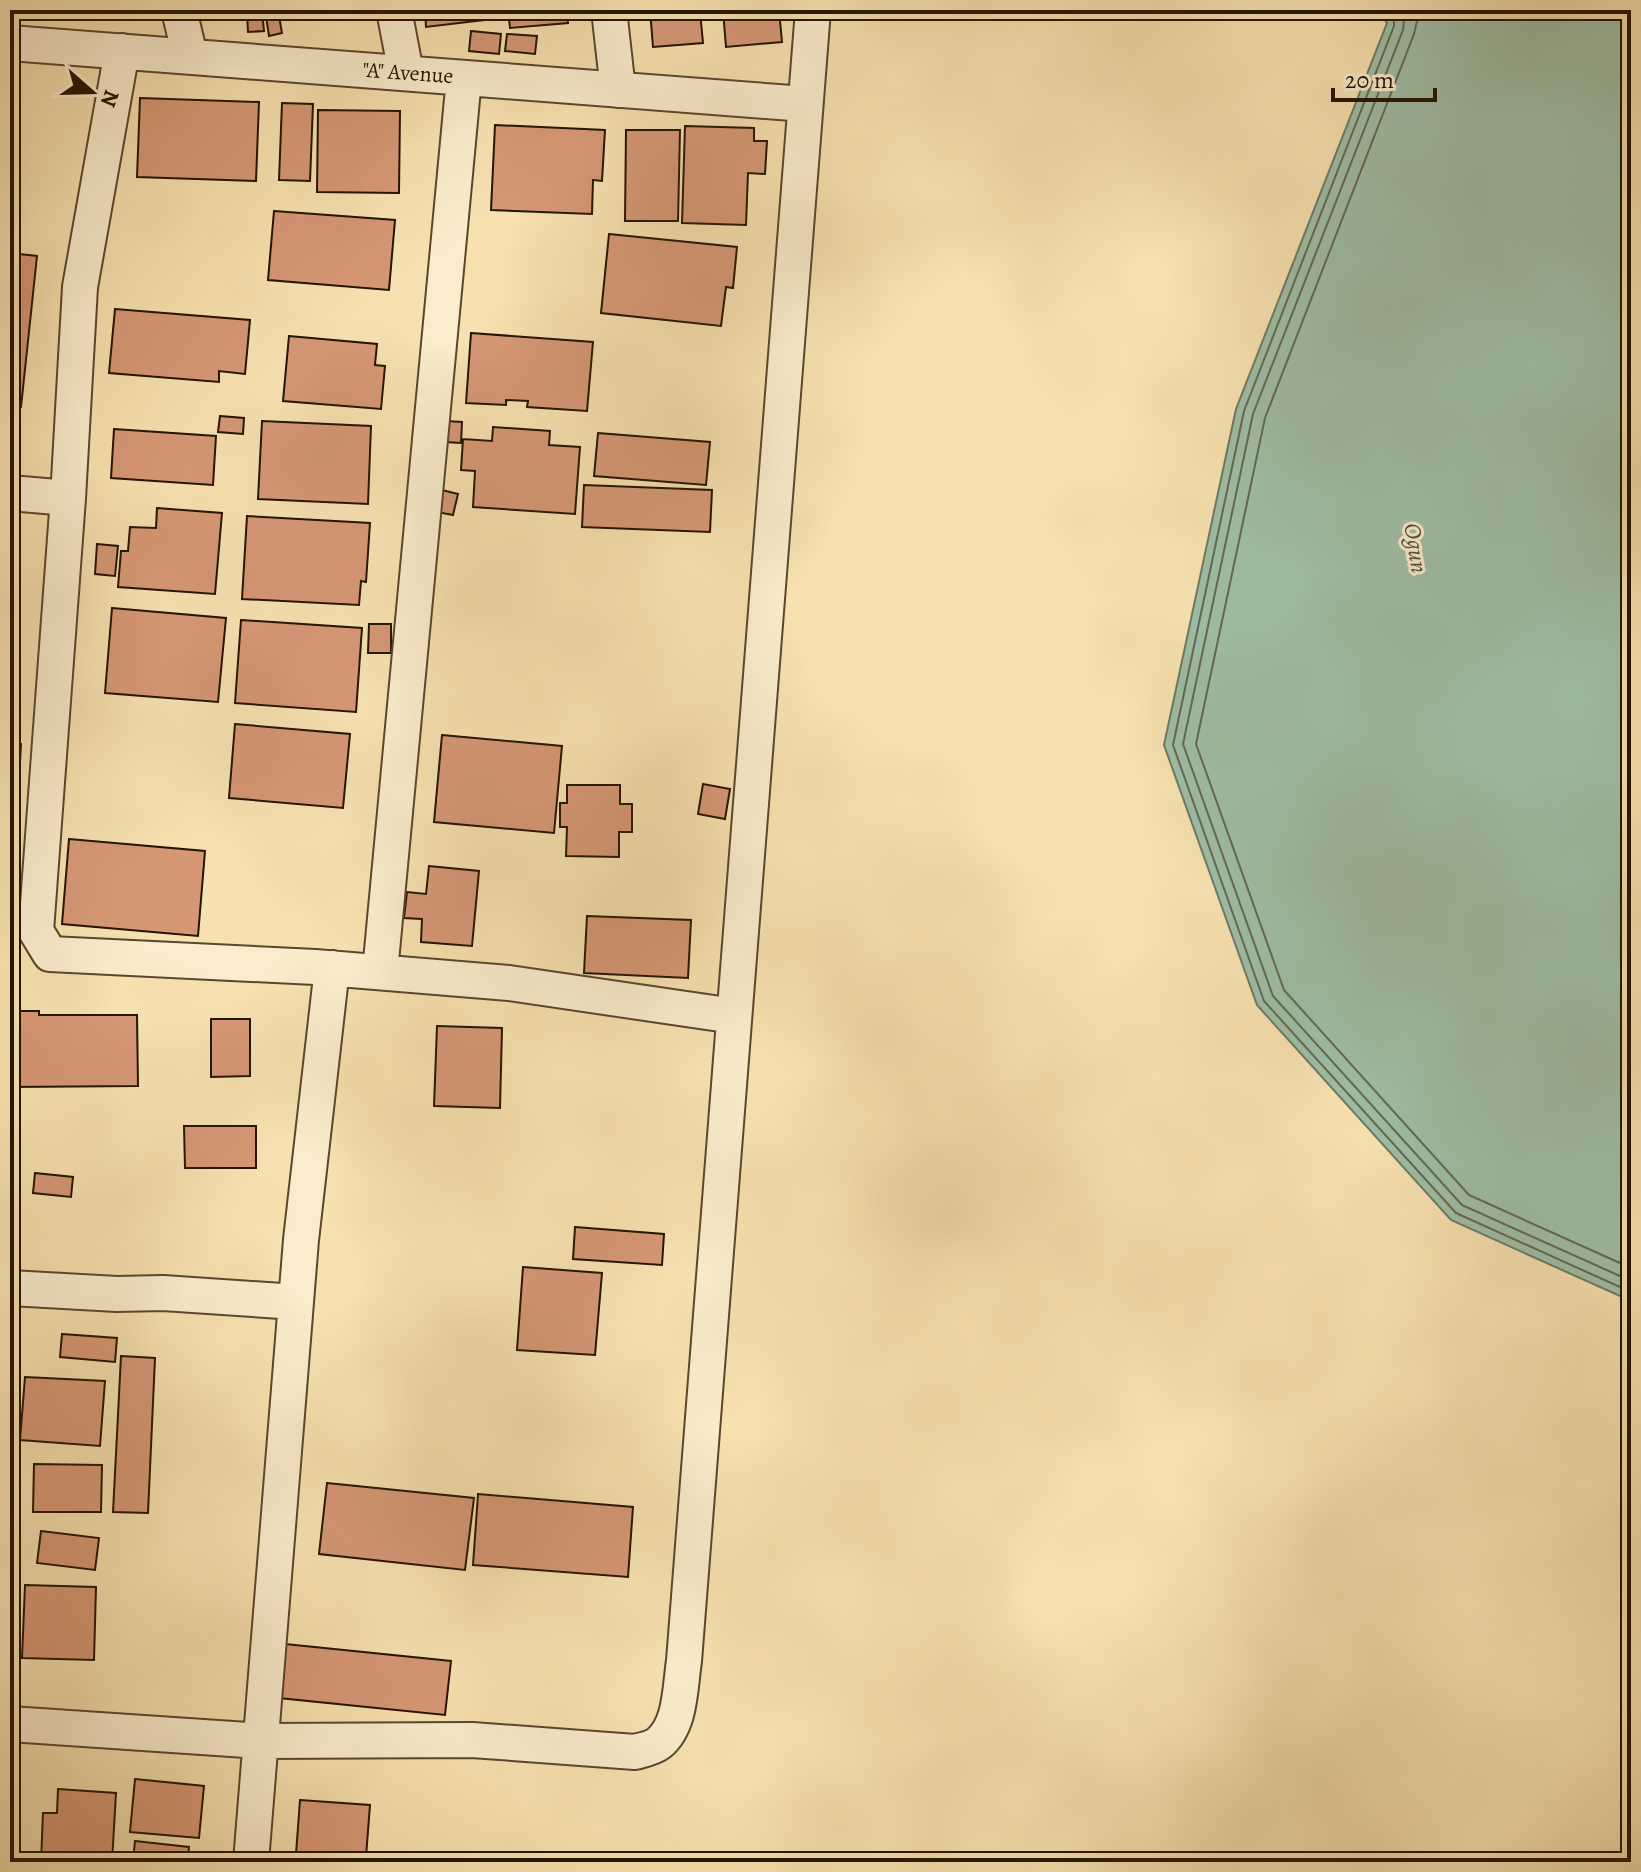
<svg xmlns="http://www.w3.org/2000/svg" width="1641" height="1872" font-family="Alegreya,serif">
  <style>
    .water { fill: #9ebea6; stroke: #6d7a64; stroke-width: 2 }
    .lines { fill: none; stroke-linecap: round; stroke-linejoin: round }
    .shore { stroke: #616953; stroke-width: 2 }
    .building { fill: #d69775; stroke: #241400; stroke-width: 2 }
    .minor-casing { stroke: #59472c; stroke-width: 38 }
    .minor { stroke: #faeccc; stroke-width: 34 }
    .labels { text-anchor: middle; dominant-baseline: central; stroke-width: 6; stroke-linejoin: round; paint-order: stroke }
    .street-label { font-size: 22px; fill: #241400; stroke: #faeccc }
    .water-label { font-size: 24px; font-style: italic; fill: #4f503a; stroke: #faeccc }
  </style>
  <rect width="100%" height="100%" fill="#f7e1b0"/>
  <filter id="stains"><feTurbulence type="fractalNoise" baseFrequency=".0025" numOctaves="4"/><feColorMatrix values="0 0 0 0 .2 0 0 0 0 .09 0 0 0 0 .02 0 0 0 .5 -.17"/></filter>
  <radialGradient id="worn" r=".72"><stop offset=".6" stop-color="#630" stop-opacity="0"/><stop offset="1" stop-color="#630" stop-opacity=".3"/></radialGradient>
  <!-- water -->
  <path class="water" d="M 1377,10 L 1631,10 L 1631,1301 L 1451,1220 L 1257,1005 L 1164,745 L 1236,409 L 1387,23 Z"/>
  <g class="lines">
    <!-- shore -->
    <path class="shore" d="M 1387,10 L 1394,18 L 1394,26 L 1244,411 L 1173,745 L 1264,1001 L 1456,1213 L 1631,1292
      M 1400,10 L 1404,20 L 1403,30 L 1253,414 L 1183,744 L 1273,996 L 1462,1205 L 1631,1281
      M 1414,10 L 1417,21 L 1414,34 L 1265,418 L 1196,744 L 1284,990 L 1469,1195 L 1631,1268"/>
  </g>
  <!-- building -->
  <path class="building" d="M 265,10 L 278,10 L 282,33 L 269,36 Z
    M 425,10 L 483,10 L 484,20 L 426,27 Z
    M 508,10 L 567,10 L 568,23 L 510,28 Z
    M 650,10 L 708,10 L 700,11 L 703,43 L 653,47 Z
    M 723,10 L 779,10 L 782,42 L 726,47 Z
    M 262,11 L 264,31 L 248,32 L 247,13 Z
    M 471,31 L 501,34 L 499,54 L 469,51 Z
    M 507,34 L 537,36 L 535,54 L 505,51 Z
    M 140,98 L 259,102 L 256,181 L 137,177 Z
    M 282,103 L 313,104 L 310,181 L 279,180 Z
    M 318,110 L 400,111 L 399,193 L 317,192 Z
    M 495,125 L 605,130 L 602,181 L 593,180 L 592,214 L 491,210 Z
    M 685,126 L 754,128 L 754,141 L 767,141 L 765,174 L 748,173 L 746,225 L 682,223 Z
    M 626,130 L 680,130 L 678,221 L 625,221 Z
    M 274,211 L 395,220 L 389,290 L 268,280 Z
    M 609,234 L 737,247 L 733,288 L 726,287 L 721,326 L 601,313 Z
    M 10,253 L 37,256 L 21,407 L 10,406 Z
    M 115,309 L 250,320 L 245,374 L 219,371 L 219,382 L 109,373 Z
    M 471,333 L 593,342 L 587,411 L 527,407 L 528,401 L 506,400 L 506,405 L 466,403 Z
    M 289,336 L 377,344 L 375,365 L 385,366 L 381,409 L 283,401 Z
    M 220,416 L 244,418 L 243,434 L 218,432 Z
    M 262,421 L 371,426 L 368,504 L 258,499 Z
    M 446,421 L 462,422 L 461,443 L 445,442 Z
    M 493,427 L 550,431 L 549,445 L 580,447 L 575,514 L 473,507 L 475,471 L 461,470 L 463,439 L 492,441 Z
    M 114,429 L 216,436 L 213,485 L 111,478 Z
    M 598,433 L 710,442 L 706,485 L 594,476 Z
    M 584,485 L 712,490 L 710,532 L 582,527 Z
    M 442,490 L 458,494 L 453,515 L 437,512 Z
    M 157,508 L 222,513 L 215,594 L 118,587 L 121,551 L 128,551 L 130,527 L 156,528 Z
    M 247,516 L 370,523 L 366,582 L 361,581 L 359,605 L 242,599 Z
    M 97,544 L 118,546 L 115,576 L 95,574 Z
    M 112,608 L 226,618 L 218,702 L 105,693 Z
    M 241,620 L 362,628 L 356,712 L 235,703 Z
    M 369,624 L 391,624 L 391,653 L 368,653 Z
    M 10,650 L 17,650 L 16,672 L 10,671 Z
    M 235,724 L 350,734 L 343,808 L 229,798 Z
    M 442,735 L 562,746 L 554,833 L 434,822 Z
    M 10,743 L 21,744 L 19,780 L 10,780 Z
    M 703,784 L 730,789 L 725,819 L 698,814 Z
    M 567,785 L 620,785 L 620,804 L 632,804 L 632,832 L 619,832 L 619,857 L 566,856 L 567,827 L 560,827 L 560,803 L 567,803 Z
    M 69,839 L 205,851 L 198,936 L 62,924 Z
    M 10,865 L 16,865 L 14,900 L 10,900 Z
    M 429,866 L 479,871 L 472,946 L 421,942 L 422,919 L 404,918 L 407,892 L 426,894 Z
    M 587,916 L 691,920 L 688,978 L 584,973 Z
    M 10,1011 L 39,1011 L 39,1015 L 137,1015 L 138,1086 L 10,1087 Z
    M 211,1019 L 250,1019 L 250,1076 L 211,1077 Z
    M 437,1026 L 502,1028 L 500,1108 L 434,1106 Z
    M 184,1126 L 256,1126 L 256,1168 L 185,1168 Z
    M 35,1173 L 73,1177 L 71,1197 L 33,1193 Z
    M 575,1227 L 664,1234 L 662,1265 L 573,1259 Z
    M 523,1267 L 602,1273 L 595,1355 L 517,1350 Z
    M 62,1334 L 117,1338 L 115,1362 L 60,1357 Z
    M 121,1356 L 155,1358 L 148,1513 L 113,1512 Z
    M 25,1377 L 105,1381 L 100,1446 L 20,1440 Z
    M 34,1464 L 102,1465 L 101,1512 L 33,1512 Z
    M 327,1483 L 474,1498 L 465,1570 L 319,1554 Z
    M 478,1494 L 633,1507 L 628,1577 L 473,1565 Z
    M 41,1531 L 99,1538 L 95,1570 L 37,1563 Z
    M 25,1585 L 96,1587 L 94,1660 L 22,1658 Z
    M 285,1644 L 451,1661 L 445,1715 L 279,1698 Z
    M 135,1779 L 204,1786 L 199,1838 L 130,1832 Z
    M 58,1789 L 116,1793 L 112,1862 L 41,1862 L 43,1813 L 57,1813 Z
    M 300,1800 L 370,1805 L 366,1857 L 355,1856 L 355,1862 L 287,1862 L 288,1853 L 296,1854 Z
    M 135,1841 L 189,1847 L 188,1858 L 195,1858 L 194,1862 L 133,1862 Z"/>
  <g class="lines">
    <!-- minor casing -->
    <g class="minor-casing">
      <path id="minor" d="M 179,10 L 190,56
        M 394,10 L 406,73
        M 609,10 L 618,90
        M 10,43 L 805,104
        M 122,51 L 80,287 L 68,498 L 36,931 L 50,954 L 315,967 L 509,983 L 734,1016
        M 10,493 L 68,498
        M 380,972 L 464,78
        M 10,1288 L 117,1294 L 163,1293 L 296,1302 L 301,1240 L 332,968
        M 10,1724 L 262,1741 L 472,1740 L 635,1752 C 642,1750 653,1748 659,1743 C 681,1725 680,1687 684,1661 L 813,10
        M 251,1862 L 296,1302"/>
    </g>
    <!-- minor -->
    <use href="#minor" class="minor"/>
  </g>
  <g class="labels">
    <!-- street labels -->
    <g class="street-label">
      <text transform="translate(408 73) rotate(4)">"A" Avenue</text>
    </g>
    <!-- water labels -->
    <g class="water-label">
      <text transform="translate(1416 548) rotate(81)">Ogun</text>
    </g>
  </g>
  <!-- margin -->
  <rect width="1641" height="1872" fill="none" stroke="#f7e1b0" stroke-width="40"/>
  <rect x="12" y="12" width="1617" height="1848" fill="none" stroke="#241400" stroke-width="4"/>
  <rect x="20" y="20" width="1601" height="1832" fill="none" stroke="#241400" stroke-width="2"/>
  <!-- north arrow -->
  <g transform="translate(92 92) rotate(110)" stroke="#faeccc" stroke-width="6" paint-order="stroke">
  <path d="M0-6L14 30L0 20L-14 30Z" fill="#241400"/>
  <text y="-12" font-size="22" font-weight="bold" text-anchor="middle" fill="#241400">N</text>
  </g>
  <!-- scale -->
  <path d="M1333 88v12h102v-12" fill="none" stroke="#241400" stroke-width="4"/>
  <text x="1345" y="88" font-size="24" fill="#241400" stroke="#faeccc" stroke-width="6" paint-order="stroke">20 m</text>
  <rect width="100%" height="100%" filter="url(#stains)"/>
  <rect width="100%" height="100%" fill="url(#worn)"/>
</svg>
